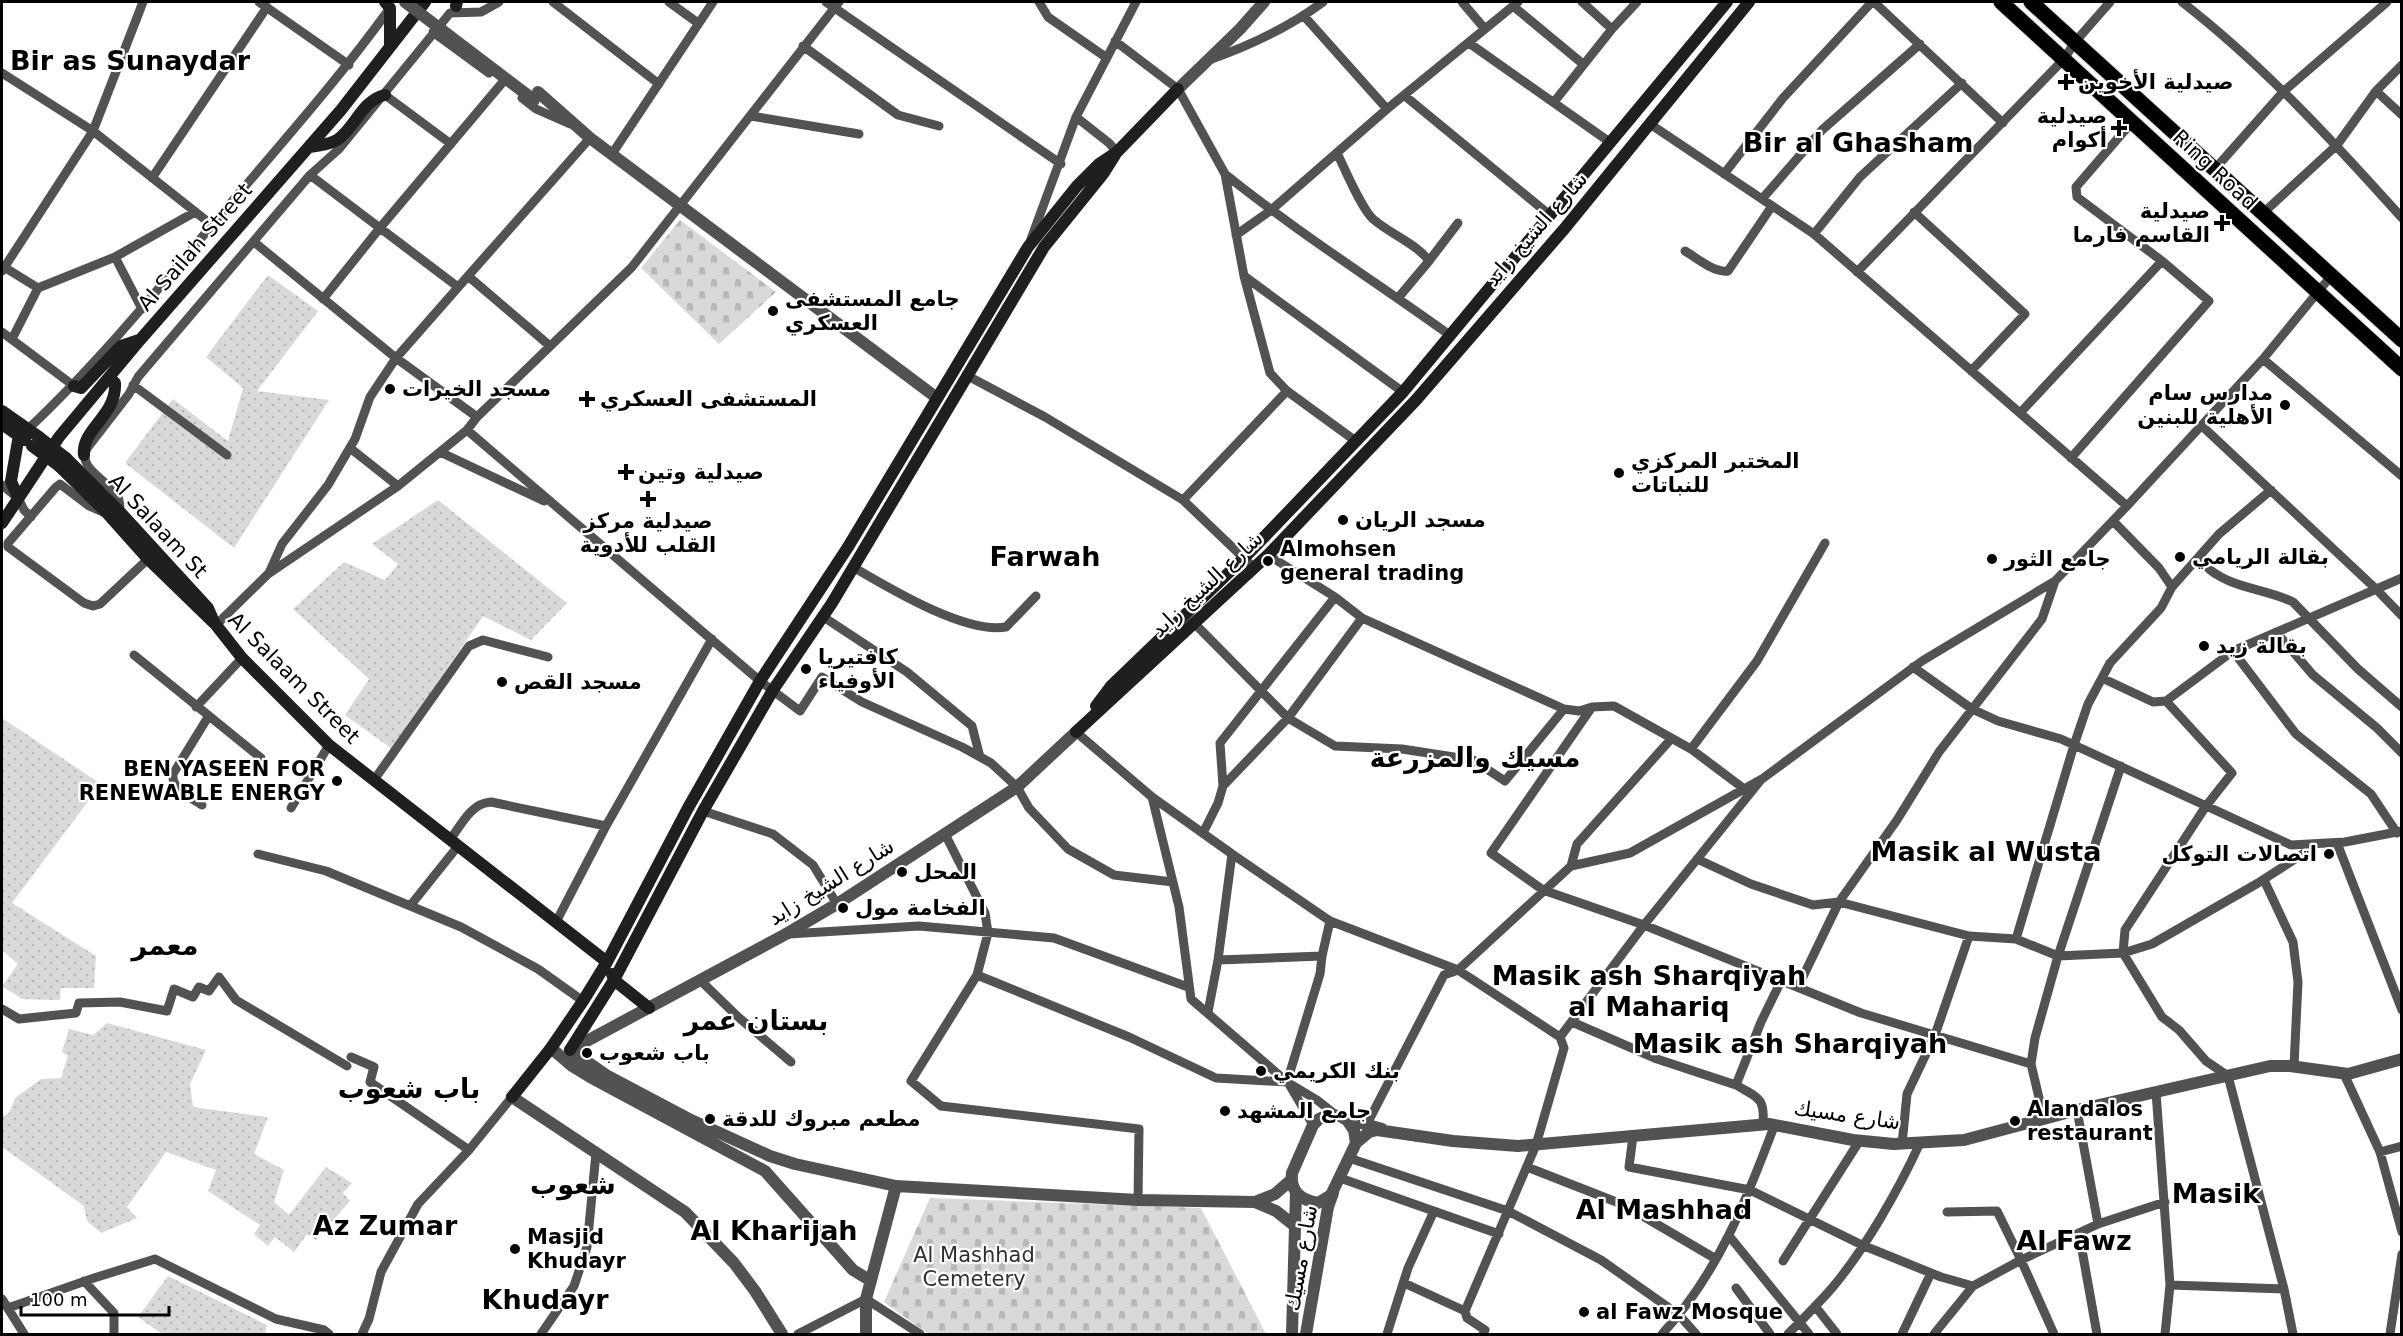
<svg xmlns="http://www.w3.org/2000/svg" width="2403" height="1336" font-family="'DejaVu Sans',Cairo,sans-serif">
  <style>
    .grass { fill: url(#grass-dots) }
    .cemetery { fill: url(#cemetery-stones) }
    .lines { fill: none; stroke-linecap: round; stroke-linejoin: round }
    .primary-casing { stroke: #dbdbdb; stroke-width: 17 }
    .minor { stroke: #525252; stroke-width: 9 }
    .tertiary { stroke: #525252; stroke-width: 12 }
    .secondary { stroke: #1f1f1f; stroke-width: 12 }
    .primary { stroke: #000; stroke-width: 15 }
    .tertiary-bridge { stroke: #525252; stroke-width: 12 }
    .secondary-bridge { stroke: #1f1f1f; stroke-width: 12 }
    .poi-dot { fill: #000; stroke: #fff; stroke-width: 2 }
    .labels { text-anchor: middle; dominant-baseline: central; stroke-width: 4.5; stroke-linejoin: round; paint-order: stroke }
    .poi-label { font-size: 21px; font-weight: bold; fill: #000; stroke: #fff; text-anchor: start }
    .street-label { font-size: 21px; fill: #000; stroke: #fff }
    .park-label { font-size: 21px; fill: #303030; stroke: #fff }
    .district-label { font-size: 27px; font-weight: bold; fill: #000; stroke: #fff }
  </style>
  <defs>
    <pattern id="grass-dots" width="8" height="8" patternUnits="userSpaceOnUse" patternTransform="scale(1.5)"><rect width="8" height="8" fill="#d9d9d9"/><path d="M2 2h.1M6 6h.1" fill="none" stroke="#b8b8b8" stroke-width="1.8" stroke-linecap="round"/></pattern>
    <pattern id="cemetery-stones" width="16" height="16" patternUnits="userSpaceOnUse" patternTransform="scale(1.5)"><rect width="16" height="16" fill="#d9d9d9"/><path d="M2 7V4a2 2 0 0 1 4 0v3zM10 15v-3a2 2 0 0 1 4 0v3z" fill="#b8b8b8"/></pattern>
  </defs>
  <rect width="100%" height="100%" fill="#fff"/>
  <!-- grass -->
  <path class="grass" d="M 268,275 L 318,311 L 257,391 L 329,400 L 234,548 L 125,463 L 173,399 L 228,441 L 243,388 L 206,357 Z
    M 438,500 L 567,603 L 531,640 L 483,616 L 392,749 L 345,715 L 369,679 L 293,609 L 344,562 L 385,580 L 398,564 L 372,544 Z
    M 2,718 L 101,784 L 12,903 L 96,956 L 94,988 L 61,988 L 60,1000 L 22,999 L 2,986 L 18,964 L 2,950 Z
    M 107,1023 L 206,1050 L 190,1084 L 193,1107 L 268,1117 L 254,1154 L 284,1170 L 274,1202 L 289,1215 L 326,1167 L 352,1183 L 343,1193 L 350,1201 L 316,1240 L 307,1234 L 294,1252 L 275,1237 L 268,1246 L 254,1234 L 260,1225 L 208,1191 L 216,1170 L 166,1152 L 127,1207 L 137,1218 L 101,1233 L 87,1221 L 84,1206 L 2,1147 L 2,1117 L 9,1113 L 15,1098 L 41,1079 L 61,1078 L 68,1056 L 62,1052 L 69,1029 L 93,1035 Z
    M 168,1276 L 267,1325 L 265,1334 L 162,1334 L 138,1317 Z"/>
  <!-- cemetery -->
  <path class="cemetery" d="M 680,220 L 776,292 L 719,344 L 641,268 Z
    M 930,1198 L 1201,1208 L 1266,1334 L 928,1334 L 884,1302 Z"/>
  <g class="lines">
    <!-- primary casing -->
    <g class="primary-casing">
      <path id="primary" d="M 2001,2 L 2402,369
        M 2031,2 L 2402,340"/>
    </g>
    <!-- minor -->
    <path class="minor" d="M 259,2 L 349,65
      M 553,2 L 659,84
      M 669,2 L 698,23
      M 826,2 L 1061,164
      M 1039,2 L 1048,17 L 1107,58
      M 1462,2 L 1485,29
      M 1582,2 L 1612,29 L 1637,2
      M 1874,2 L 2003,123
      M 2182,2 C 2263,65 2333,141 2402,218
      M 1513,6 L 1583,64
      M 1304,16 L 1387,109
      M 433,32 L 489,73
      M 1115,41 L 1178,89 L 1225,174 L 1244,276 L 1270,373 L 1287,391 L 1183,500
      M 1469,43 L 1611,143
      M 803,46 L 898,115 L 939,126
      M 1209,60 C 1249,46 1289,27 1323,2
      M 2,73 L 93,131 L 212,225
      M 2376,91 L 2402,115
      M 385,95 L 451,144
      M 1405,96 L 1551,216
      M 522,98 L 536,109 L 570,124
      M 1554,102 L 1612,29
      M 751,116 L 859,134
      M 1076,117 L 1109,143 L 1117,152
      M 1650,124 L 1814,234 L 2127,506
      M 1337,153 C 1345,169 1361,208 1373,219 C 1390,234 1417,244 1429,261 L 1398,298
      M 612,154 L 713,2
      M 2214,170 L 2283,92 L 2387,2
      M 1225,174 C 1297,232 1376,282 1451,336
      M 1724,174 L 1783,98 L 1872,2
      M 310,175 L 458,287
      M 152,178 L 267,7
      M 1762,199 L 1822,130 L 1920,44
      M 1914,212 L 2025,314 L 1971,371
      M 2262,214 L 2337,145 L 2376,91 L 2402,65
      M 1814,234 L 1860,177 L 1962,83
      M 1236,235 L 1270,211 L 1387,109 L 1518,2
      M 1031,239 L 1076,117 L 1136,2
      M 254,242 L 396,358 L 477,417
      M 1685,251 C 1697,258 1714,273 1728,271 L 1772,206
      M 115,257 L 142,309
      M 1429,261 L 1458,223
      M 4,267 L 38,288 L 115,257 L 195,212
      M 2,271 L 93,131 L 143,2
      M 1857,272 L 2064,59 L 2075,42 L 2110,2
      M 1244,276 L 1403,392
      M 323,299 L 379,229 L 502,83
      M 2,332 L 74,386
      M 12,339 L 38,288
      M 550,346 L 468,276 L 590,138
      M 2263,359 L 2402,476
      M 966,375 L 1045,417 L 1183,500 L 1253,567
      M 133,385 L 227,455
      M 1287,391 L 1357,442
      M 2020,413 L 2162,261
      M 2202,426 L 2376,589 L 2402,616
      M 28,429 C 99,362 160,287 223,212 C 280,145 338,80 390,8
      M 467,430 L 760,681 L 800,711 L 822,677 L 862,702 L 962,747 L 991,763 L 1017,787 L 1029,808 L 1068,849 L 1114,875 L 1173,882
      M 350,448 L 398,486
      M 440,452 L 544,501
      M 2071,458 L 2209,301 L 2162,261 L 2077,197 L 2076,187 L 2132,122
      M 2,485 L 18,498 L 24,510 L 31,517
      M 120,512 C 120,507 120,502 118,497 C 110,481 74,468 88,447 L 129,394 L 138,377 L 310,175 L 339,149 L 450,13 L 481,12 L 499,2
      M 105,513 L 89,506 L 60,484 L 56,487 L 8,543 L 8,547 L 84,603 L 93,606 L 100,604 L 148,559
      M 1268,555 L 1335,597 L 1362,618 L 1564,709 L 1579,711 L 1592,707 L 1614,706 L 1691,749 L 1743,788
      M 2198,558 C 2203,563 2209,570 2216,574 C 2239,589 2269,590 2293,602 L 2358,669 L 2402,707
      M 853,567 C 889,588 965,634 1006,627 L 1036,596
      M 269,573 L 282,544 L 328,485 L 355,439 L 370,397 L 396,358 L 468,276
      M 2172,587 L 2219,534 L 2271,490
      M 822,616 L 907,672 L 972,726 L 980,757
      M 1194,623 L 1288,718 L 1335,746 L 1402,749 L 1473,760 L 1505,781 L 1564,709
      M 216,625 L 268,574 L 398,486 L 467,430 L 477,417 L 632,267 L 839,2
      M 2276,632 L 2313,675 L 2377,728 L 2402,753
      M 2233,651 L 2296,734 L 2371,794 L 2397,833
      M 134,655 L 261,758
      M 1913,667 L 1972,709 L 1998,721 L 2061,739 L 2291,845 L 2345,842 L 2402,831
      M 2102,678 L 2153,702 L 2166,701 L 2233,651 L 2402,578
      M 2166,701 L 2232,773 L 2206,806 L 2125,930 L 2123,953 L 2162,1017 L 2179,1030 L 2206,1061 L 2228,1076 L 2284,1289 L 2293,1334
      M 196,707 L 242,658
      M 1592,707 L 1491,853 L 1543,890 L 1644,925 L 1861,1013 L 2031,1064 L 2044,1119
      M 1076,732 L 1152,797 L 1179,907 L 1191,999 L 1287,1082 L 1317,1100 L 1336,1115
      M 1691,749 L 1757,661 L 1825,543
      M 374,780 L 469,646 L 483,640 L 548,657
      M 1223,786 L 1288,718 L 1362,618
      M 1152,797 L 1232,854
      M 202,805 C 190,797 171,789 173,774 L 208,717
      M 291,808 L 329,745
      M 703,811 L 773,834 L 813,865 L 837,904
      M 1203,833 L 1218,803 L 1223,786 L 1220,743 L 1335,597
      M 945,834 L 985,913 L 988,933 L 977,975 L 911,1081 L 941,1106 L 1139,1129 L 1138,1200
      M 450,840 C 461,825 471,803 491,802 L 606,826
      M 2337,843 L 2402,1010
      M 258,854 L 326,871 L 461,927 L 538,969 L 583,1001
      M 1697,859 L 1751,884 L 1813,905 L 1839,902 L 1969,936 L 2016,939 L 2058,956 L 2123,953 L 2152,944 L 2258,883 L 2309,850 L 2314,844
      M 1571,866 L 1577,844 L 1671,739
      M 2264,880 L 2293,942 L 2298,982 L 2294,1066
      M 410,906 L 458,846
      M 556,922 L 606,826 L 712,639
      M 789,934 L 919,926 L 1054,938 L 1188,987
      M 2016,939 L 2074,745 L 2088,704 L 2110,663 L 2161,608 L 2172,587 L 2159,568 L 2113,521
      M 1218,960 L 1232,854 L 1330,921
      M 977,975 L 1129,1037 L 1216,1078 L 1287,1082
      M 700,980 L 737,1016 L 791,1062
      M 1798,987 L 1839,902 L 1897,820 L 1939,752 L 2042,619 L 2055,581
      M 2,1009 L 19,1019 L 76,1013 L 79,1003 L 120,1002 L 167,1011 L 174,989 L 193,997 L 199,987 L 209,991 L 219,977 L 236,1000 L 347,1066
      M 1208,1012 L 1218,960 L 1322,956 L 1330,921 L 1458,970 L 1560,1037 L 1564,1048 L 1536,1145 L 1465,1311
      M 1572,1022 L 1657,1059 L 1736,1085 L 1761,1022 L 1781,981
      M 1560,1037 L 1644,925 L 1760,781
      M 351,1057 L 374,1067 L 370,1082 L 469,1150
      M 2031,1064 L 2035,1038 L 2058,956 L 2121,766
      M 2344,1074 L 2380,1152 L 2402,1232
      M 1287,1082 L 1320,974 L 1322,956
      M 1289,1084 L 1313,1125
      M 1736,1085 C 1758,1098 1765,1097 1763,1124
      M 2156,1092 L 2170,1285 L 2165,1334
      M 2077,1110 L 2098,1224
      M 1367,1124 L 1444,975 L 1458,970 L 1571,866 L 1630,853 L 1762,779 L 1922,661 L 2055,581 L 2127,506 L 2263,359 L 2331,276
      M 1633,1136 L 1629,1167 L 1750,1190 L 1862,1245 L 1941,1277 L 1973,1286 L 2021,1260 L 2098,1224 L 2165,1202
      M 1902,1144 L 1907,1094 L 1935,1035 L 1969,936
      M 2380,1152 L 2402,1146
      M 1349,1158 L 1508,1211 L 1601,1260 L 1679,1315 L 1696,1334
      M 1527,1167 L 1624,1205 L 1716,1259
      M 1340,1178 L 1499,1234
      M 1947,1212 L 1997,1211 L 2021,1260 L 2054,1334
      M 2079,1233 L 2097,1334
      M 1730,1237 L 1809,1334
      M 1783,1261 L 1860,1140
      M 84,1281 L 114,1313 L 114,1334
      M 1404,1283 L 1465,1311 L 1467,1318 L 1485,1330 L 1483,1334
      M 2170,1285 L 2284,1289
      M 1736,1288 L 1770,1334
      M 2,1299 L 24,1334
      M 1815,1306 L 1837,1334
      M 8,1308 L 94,1278 L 155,1259 L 276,1319 L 324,1330 L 329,1334
      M 362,1334 L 369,1319 L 381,1272 L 418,1204 L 469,1150 L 512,1097
      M 541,1334 L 574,1286 L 587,1247 L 596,1153
      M 798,1334 L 866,1299 L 920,1334
      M 1387,1334 L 1408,1268 L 1434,1211
      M 1662,1334 C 1718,1274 1746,1201 1775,1124
      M 1788,1334 C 1803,1319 1818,1304 1832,1288 C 1865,1249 1899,1189 1920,1143
      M 1902,1334 L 1931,1273
      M 1934,1334 L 1973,1286
      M 2390,1334 L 2402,1254"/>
    <!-- tertiary -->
    <path class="tertiary" d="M 1178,89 L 1240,29 L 1264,2
      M 538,92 L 590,138 L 937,398
      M 1076,732 L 1017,787 L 837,904 L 786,934 L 570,1050 L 606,1075 L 691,1120 L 770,1156 L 795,1164 L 896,1186 L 1138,1200 L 1255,1202 L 1275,1194 L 1291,1180
      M 551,1048 L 572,1066 L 590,1077 L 765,1171 L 853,1270 L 871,1281
      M 512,1097 L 685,1212 L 734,1263 L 755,1291 L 782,1334
      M 1328,1115 L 1340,1116 L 1347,1120 L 1354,1130 L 1356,1143 L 1331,1195 L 1318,1203 C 1301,1200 1290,1192 1292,1173 L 1313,1125 L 1319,1119 Z
      M 1344,1118 L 1382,1129
      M 1356,1143 L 1369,1132 L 1377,1130 L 1453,1141 L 1518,1146 L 1769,1124 L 1853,1140 L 1894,1144 L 1964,1140 L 2077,1110 L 2270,1066 L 2290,1066 L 2348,1074 L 2402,1059
      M 1255,1202 L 1276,1211 L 1295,1226
      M 866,1334 L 866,1299 L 896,1186
      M 1292,1334 L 1296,1192
      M 1306,1334 L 1328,1207 L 1333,1193"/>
    <!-- secondary -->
    <path class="secondary" d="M 385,2 L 390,8 L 390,46
      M 456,6 L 457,2
      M 309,147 C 318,146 328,145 337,140 C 355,128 362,100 385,95
      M 74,386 L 81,388 L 121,346 L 139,340
      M 2,411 L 39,437
      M 2,424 L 25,440
      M 84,455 C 81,429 117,416 115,383 L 110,378
      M 66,458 L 120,512 L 208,608 L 214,622
      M 59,466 L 107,513 L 148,559 L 216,625 L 242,658 L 329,745 L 607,962
      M 18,498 L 11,481 L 19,435
      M 2,523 L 59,437 L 140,340 L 341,110 L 425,2
      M 1096,706 L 1111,686 L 1244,558 L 1403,392 L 1727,2
      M 1076,732 L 1268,555 L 1416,400 L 1565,228 L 1749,2
      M 612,974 L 614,980 L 649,1008
      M 570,1050 L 614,980 L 703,811 L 773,690 L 832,603 L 1044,247 L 1103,174 L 1115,155
      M 512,1097 L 551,1048 L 583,1001 L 607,962 L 688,808 L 760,681 L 848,547 L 1028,247 L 1077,186 L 1099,164 L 1117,152 L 1178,89"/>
    <!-- primary -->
    <use href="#primary" class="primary"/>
    <!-- tertiary-bridge -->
    <path class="tertiary-bridge" d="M 405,2 L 534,100"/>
    <!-- secondary-bridge -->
    <path class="secondary-bridge" d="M 39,437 L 66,458
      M 32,446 L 59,466"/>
  </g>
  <!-- markers -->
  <g class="poi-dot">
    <path d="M2063 73h6v6h6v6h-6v6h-6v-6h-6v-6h6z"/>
    <path d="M2116 119h6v6h6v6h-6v6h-6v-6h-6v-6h6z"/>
    <path d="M2219 214h6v6h6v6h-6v6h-6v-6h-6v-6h6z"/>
    <circle cx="773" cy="311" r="6"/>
    <circle cx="390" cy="389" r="6"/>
    <path d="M584 390h6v6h6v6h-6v6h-6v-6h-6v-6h6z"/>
    <circle cx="2285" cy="405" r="6"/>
    <path d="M623 463h6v6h6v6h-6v6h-6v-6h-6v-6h6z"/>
    <circle cx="1619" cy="473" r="6"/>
    <path d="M645 490h6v6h6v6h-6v6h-6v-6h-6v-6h6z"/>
    <circle cx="1343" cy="520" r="6"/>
    <circle cx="2180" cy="557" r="6"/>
    <circle cx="1992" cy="559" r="6"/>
    <circle cx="1268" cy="561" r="6"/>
    <circle cx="2204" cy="646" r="6"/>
    <circle cx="806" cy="669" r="6"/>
    <circle cx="502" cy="682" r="6"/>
    <circle cx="337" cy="781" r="6"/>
    <circle cx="2329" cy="854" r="6"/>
    <circle cx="902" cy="872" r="6"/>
    <circle cx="843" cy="908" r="6"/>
    <circle cx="587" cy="1053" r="6"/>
    <circle cx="1261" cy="1071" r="6"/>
    <circle cx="1225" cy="1111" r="6"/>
    <circle cx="710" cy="1119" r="6"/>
    <circle cx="2015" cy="1121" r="6"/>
    <circle cx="515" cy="1249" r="6"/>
    <circle cx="1584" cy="1312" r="6"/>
  </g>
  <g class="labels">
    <!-- poi labels -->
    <g class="poi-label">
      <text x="2078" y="82">صيدلية الأخوين</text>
      <text x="2107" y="116" text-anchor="end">صيدلية<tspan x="2107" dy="24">أكوام</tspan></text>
      <text x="2210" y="211" text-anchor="end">صيدلية<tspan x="2210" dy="24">القاسم فارما</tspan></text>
      <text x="785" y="299">جامع المستشفى<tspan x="785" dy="24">العسكري</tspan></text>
      <text x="402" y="389">مسجد الخيرات</text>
      <text x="2273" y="393" text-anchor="end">مدارس سام<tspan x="2273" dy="24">الأهلية للبنين</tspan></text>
      <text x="600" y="399">المستشفى العسكري</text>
      <text x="1631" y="461">المختبر المركزي<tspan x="1631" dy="24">للنباتات</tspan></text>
      <text x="638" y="472">صيدلية وتين</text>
      <text x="1355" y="520">مسجد الريان</text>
      <text x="648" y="521" text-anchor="middle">صيدلية مركز<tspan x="648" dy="24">القلب للأدوية</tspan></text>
      <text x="1280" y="549">Almohsen<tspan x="1280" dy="24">general trading</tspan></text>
      <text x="2192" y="557">بقالة الريامي</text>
      <text x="2004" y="559">جامع الثور</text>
      <text x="2216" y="646">بقالة زيد</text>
      <text x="818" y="657">كافتيريا<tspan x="818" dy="24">الأوفياء</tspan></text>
      <text x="514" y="682">مسجد القص</text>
      <text x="325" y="769" text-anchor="end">BEN YASEEN FOR<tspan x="325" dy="24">RENEWABLE ENERGY</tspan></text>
      <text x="2317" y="854" text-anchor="end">اتصالات التوكل</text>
      <text x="914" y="872">المحل</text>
      <text x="855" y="908">الفخامة مول</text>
      <text x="599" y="1053">باب شعوب</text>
      <text x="1273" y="1071">بنك الكريمي</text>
      <text x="2027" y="1109">Alandalos<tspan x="2027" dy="24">restaurant</tspan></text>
      <text x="1237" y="1111">جامع المشهد</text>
      <text x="722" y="1119">مطعم مبروك للدقة</text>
      <text x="527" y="1237">Masjid<tspan x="527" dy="24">Khudayr</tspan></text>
      <text x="1596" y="1312">al Fawz Mosque</text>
    </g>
    <!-- street labels -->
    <g class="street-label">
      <text transform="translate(2215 170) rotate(43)">Ring Road</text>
      <text transform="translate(1536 229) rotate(-49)">شارع الشيخ زايد</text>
      <text transform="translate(195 247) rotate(-49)">Al Sailah Street</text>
      <text transform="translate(158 526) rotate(47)">Al Salaam St</text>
      <text transform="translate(1207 584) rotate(-43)">شارع الشيخ زايد</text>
      <text transform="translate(294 678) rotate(45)">Al Salaam Street</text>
      <text transform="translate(831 882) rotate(-32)">شارع الشيخ زايد</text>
      <text transform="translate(1847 1115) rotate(8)">شارع مسيك</text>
      <text transform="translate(1301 1258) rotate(-80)">شارع مسيك</text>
    </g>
    <!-- park labels -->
    <g class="park-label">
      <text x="974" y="1255">Al Mashhad<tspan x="974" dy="24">Cemetery</tspan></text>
    </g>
    <!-- district labels -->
    <g class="district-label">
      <text x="130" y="60">Bir as Sunaydar</text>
      <text x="1858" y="142">Bir al Ghasham</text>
      <text x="1045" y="556">Farwah</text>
      <text x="1475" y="757">مسيك والمزرعة</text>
      <text x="1986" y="851">Masik al Wusta</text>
      <text x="165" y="945">معمر</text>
      <text x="1649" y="975">Masik ash Sharqiyah<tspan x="1649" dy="31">al Mahariq</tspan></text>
      <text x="756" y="1020">بستان عمر</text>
      <text x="1790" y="1043">Masik ash Sharqiyah</text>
      <text x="409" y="1088">باب شعوب</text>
      <text x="573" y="1184">شعوب</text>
      <text x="2216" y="1193">Masik</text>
      <text x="1664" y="1209">Al Mashhad</text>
      <text x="385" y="1225">Az Zumar</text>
      <text x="774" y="1230">Al Kharijah</text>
      <text x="2074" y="1240">Al Fawz</text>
      <text x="545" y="1299">Khudayr</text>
    </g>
  </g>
  <!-- border -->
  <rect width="2403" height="1336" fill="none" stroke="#000000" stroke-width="6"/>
  <!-- scale -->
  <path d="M21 1306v9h148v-9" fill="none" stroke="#000000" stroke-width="3"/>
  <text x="30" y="1306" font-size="18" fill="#000000" stroke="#ffffff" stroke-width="4.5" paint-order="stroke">100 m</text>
</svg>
